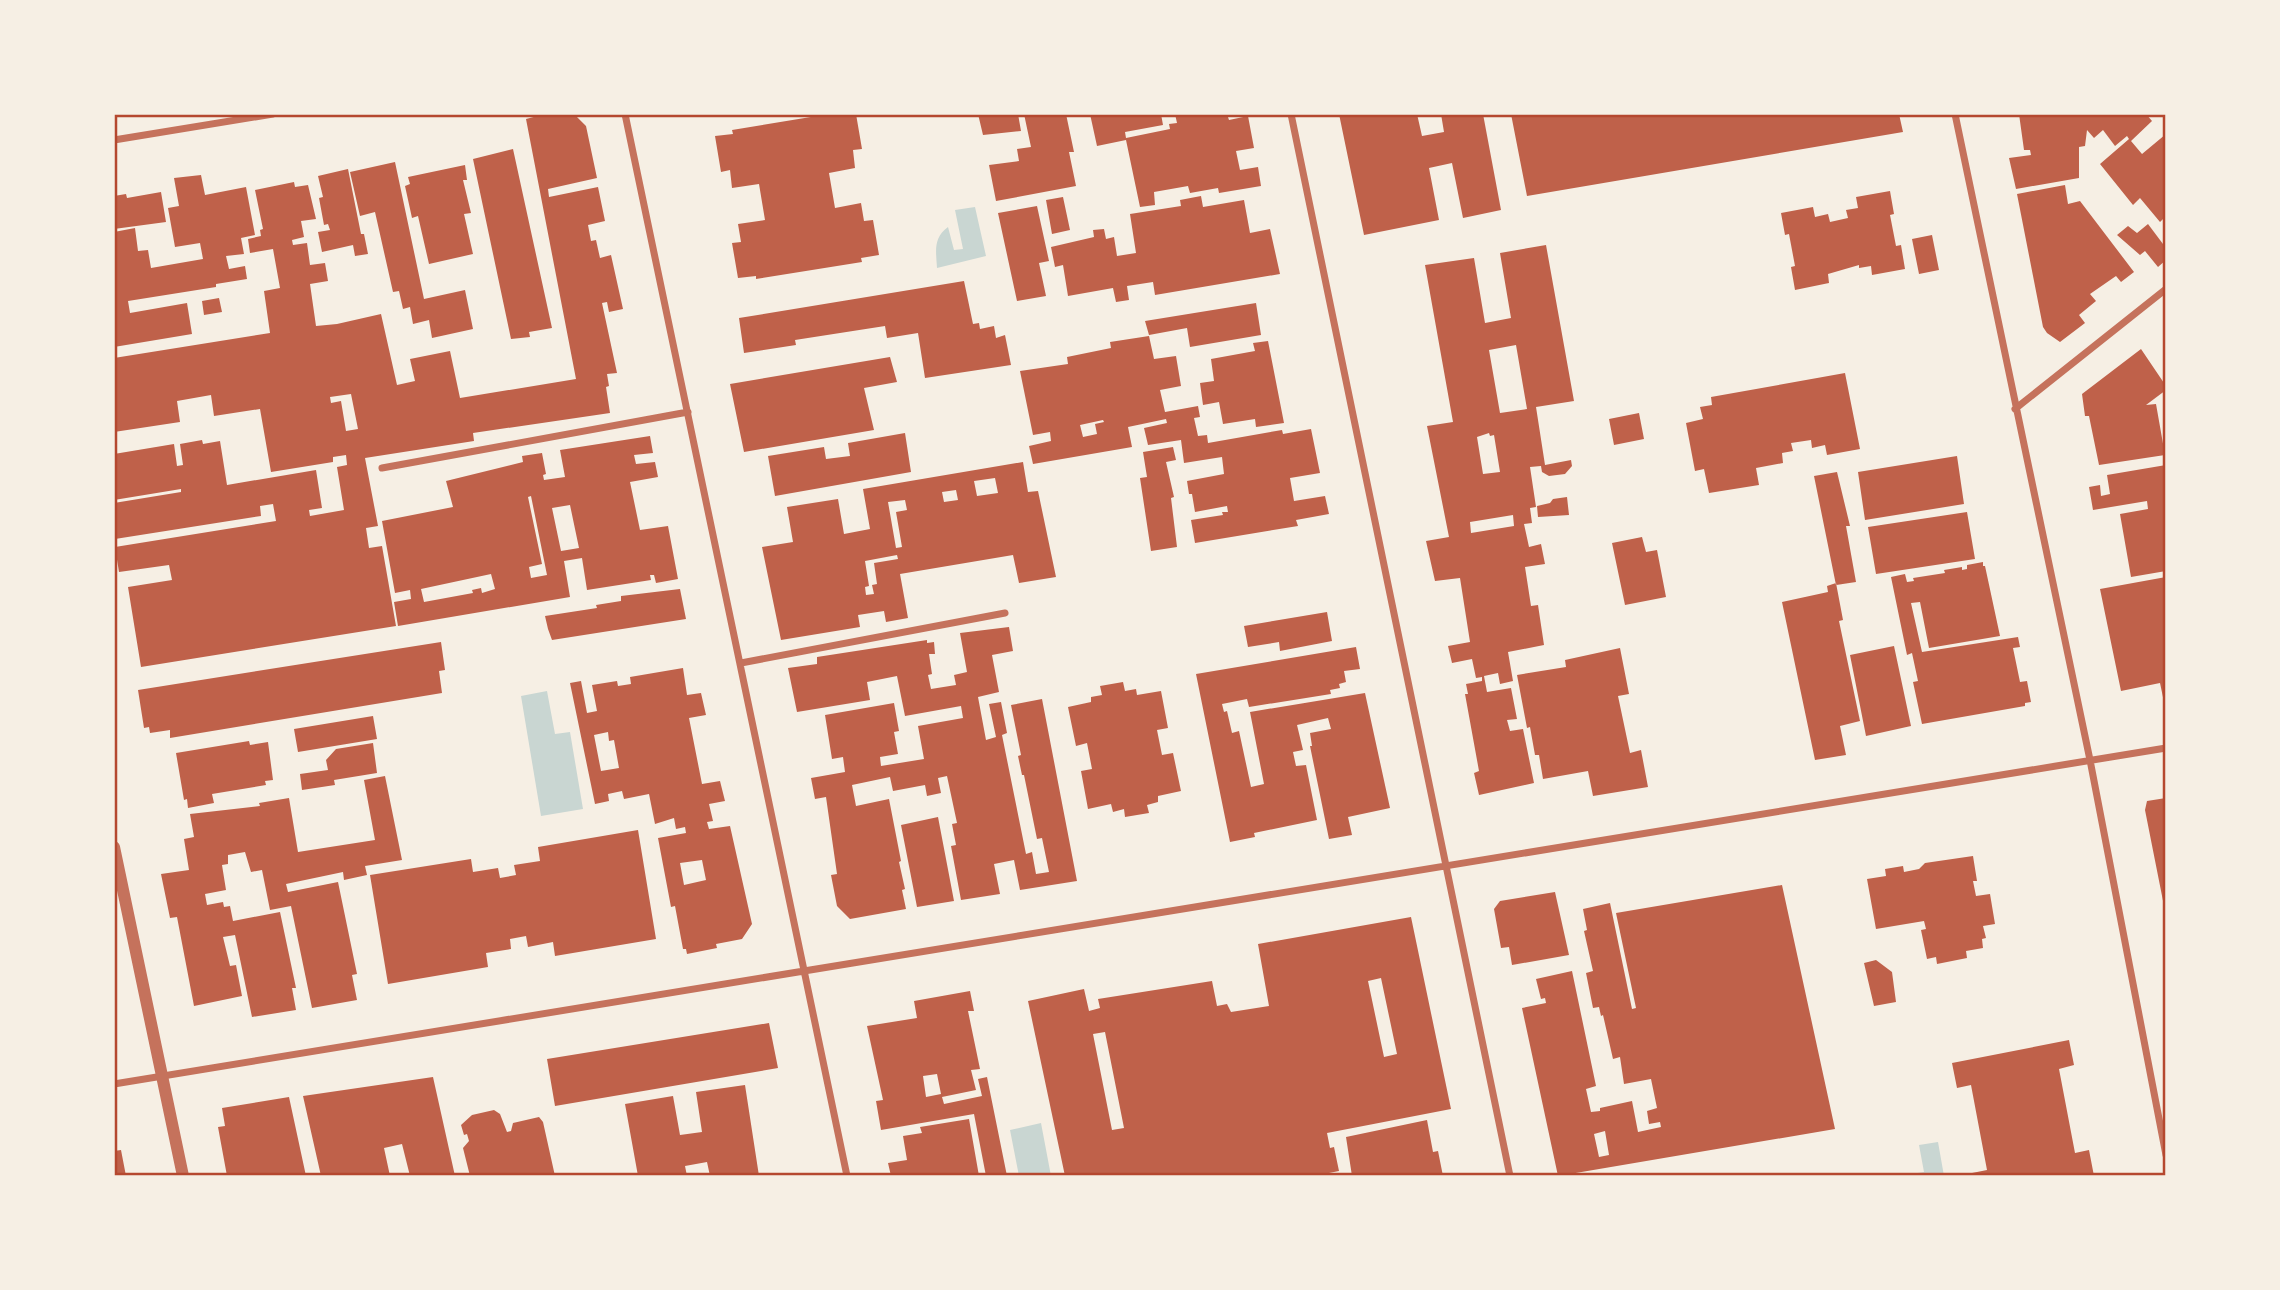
<svg xmlns="http://www.w3.org/2000/svg" width="2280" height="1290" font-family="Raleway,sans-serif">
  <style>
    .water { fill: #c9d6d2 }
    .building { fill: #bf614a; fill-rule: evenodd }
    .lines { fill: none; stroke-linecap: round; stroke-linejoin: round }
    .minor { stroke: #c5725c; stroke-width: 7 }
    .tertiary { stroke: #c5725c; stroke-width: 12 }
    .neatline { fill: none; stroke: #b5482f; stroke-width: 2.5 }
  </style>
  <rect width="100%" height="100%" fill="#f6efe4"/>
  <!-- water -->
  <path class="water" d="M 975,207 L 986,256 L 937,268 C 936,251 933,238 948,227 L 954,250 L 963,249 L 955,210 Z
    M 547,691 L 555,734 L 570,732 L 583,809 L 541,816 L 521,696 Z
    M 1041,1123 L 1051,1176 L 1019,1176 L 1010,1130 Z
    M 1938,1142 L 1944,1176 L 1898,1176 L 1924,1172 L 1919,1145 Z"/>
  <!-- building -->
  <path class="building" d="M 545,114 L 574,114 L 586,126 L 597,178 L 548,189 L 549,197 L 598,187 L 605,221 L 588,225 L 591,241 L 596,240 L 600,258 L 611,255 L 623,309 L 609,312 L 607,302 L 602,303 L 617,373 L 607,374 L 609,386 L 606,387 L 610,413 L 473,433 L 474,441 L 365,458 L 378,526 L 366,528 L 369,548 L 382,546 L 396,626 L 141,667 L 128,587 L 172,580 L 169,565 L 119,572 L 115,547 L 276,521 L 273,504 L 260,506 L 261,516 L 115,539 L 114,503 L 181,492 L 181,489 L 114,500 L 114,454 L 174,444 L 177,466 L 183,465 L 180,444 L 202,440 L 203,444 L 220,441 L 227,485 L 316,470 L 322,508 L 309,510 L 310,516 L 344,510 L 337,467 L 347,465 L 346,455 L 333,457 L 333,462 L 271,472 L 260,409 L 214,416 L 211,395 L 177,401 L 180,422 L 114,432 L 114,358 L 270,333 L 264,291 L 280,288 L 273,249 L 250,253 L 248,239 L 261,236 L 260,230 L 263,229 L 255,190 L 294,182 L 295,187 L 308,185 L 316,219 L 301,221 L 304,237 L 292,240 L 293,245 L 307,243 L 310,265 L 325,263 L 328,281 L 310,284 L 316,326 L 337,324 L 381,314 L 397,385 L 415,381 L 410,359 L 450,351 L 460,398 L 576,379 L 526,119 ZM 351,394 L 358,429 L 346,431 L 341,401 L 331,403 L 330,397 Z
    M 829,114 L 838,114 L 839,116 L 856,114 L 862,149 L 853,150 L 855,168 L 829,173 L 835,208 L 861,203 L 864,221 L 873,220 L 879,255 L 861,258 L 862,262 L 756,279 L 756,276 L 738,278 L 732,243 L 741,242 L 738,224 L 765,220 L 759,184 L 732,188 L 730,170 L 721,172 L 715,136 L 733,134 L 732,130 Z
    M 978,114 L 1018,114 L 1021,131 L 983,135 Z
    M 1024,114 L 1066,114 L 1074,152 L 1069,152 L 1076,186 L 996,201 L 989,165 L 1019,161 L 1017,149 L 1031,147 Z
    M 1090,114 L 1161,114 L 1163,125 L 1125,132 L 1126,138 L 1170,129 L 1169,124 L 1177,123 L 1175,114 L 1227,114 L 1229,120 L 1248,116 L 1254,148 L 1236,151 L 1240,170 L 1258,167 L 1261,186 L 1219,193 L 1218,188 L 1190,193 L 1188,186 L 1154,192 L 1155,205 L 1140,207 L 1126,140 L 1097,146 Z
    M 1339,114 L 1417,114 L 1422,136 L 1444,132 L 1441,114 L 1483,114 L 1501,210 L 1463,218 L 1452,163 L 1429,168 L 1439,220 L 1364,235 Z
    M 1511,114 L 1899,114 L 1903,132 L 1527,196 Z
    M 2019,114 L 2146,114 L 2152,121 L 2131,141 L 2142,154 L 2166,134 L 2166,216 L 2160,222 L 2140,198 L 2133,205 L 2100,164 L 2129,139 L 2127,136 L 2115,146 L 2103,130 L 2094,138 L 2087,130 L 2085,146 L 2079,147 L 2079,178 L 2016,189 L 2009,158 L 2031,155 L 2030,150 L 2024,150 Z
    M 513,149 L 552,328 L 529,332 L 530,337 L 511,339 L 473,159 Z
    M 395,162 L 424,299 L 465,290 L 473,329 L 432,338 L 429,320 L 413,324 L 410,307 L 403,309 L 399,291 L 393,292 L 375,212 L 360,216 L 350,172 Z
    M 465,165 L 467,180 L 463,180 L 471,213 L 464,214 L 473,254 L 429,264 L 418,216 L 412,218 L 405,186 L 410,184 L 408,177 Z
    M 348,169 L 361,234 L 364,234 L 368,254 L 355,256 L 353,245 L 322,252 L 318,232 L 330,230 L 328,224 L 324,225 L 319,198 L 323,197 L 318,176 Z
    M 201,175 L 205,195 L 246,187 L 255,235 L 241,238 L 244,254 L 226,256 L 229,269 L 245,266 L 247,279 L 216,284 L 216,287 L 128,301 L 130,313 L 187,303 L 192,334 L 114,347 L 114,232 L 135,228 L 138,251 L 148,250 L 151,268 L 203,259 L 200,243 L 175,247 L 168,208 L 179,206 L 174,178 Z
    M 2065,185 L 2068,204 L 2080,201 L 2134,272 L 2121,282 L 2116,276 L 2090,294 L 2096,301 L 2079,315 L 2085,323 L 2060,342 L 2047,333 L 2043,327 L 2017,194 Z
    M 1890,191 L 1894,214 L 1890,215 L 1896,246 L 1901,245 L 1905,269 L 1872,275 L 1871,266 L 1859,268 L 1859,265 L 1828,274 L 1829,283 L 1795,290 L 1791,267 L 1795,266 L 1789,234 L 1785,235 L 1781,213 L 1813,207 L 1815,217 L 1828,214 L 1830,222 L 1848,218 L 1846,210 L 1858,208 L 1856,197 Z
    M 161,192 L 166,222 L 114,229 L 114,196 L 126,194 L 127,198 Z
    M 1201,196 L 1203,207 L 1244,200 L 1250,233 L 1270,229 L 1280,274 L 1155,295 L 1153,282 L 1127,286 L 1129,300 L 1116,302 L 1113,288 L 1068,296 L 1063,265 L 1055,267 L 1051,247 L 1094,237 L 1093,230 L 1104,229 L 1106,239 L 1114,237 L 1117,256 L 1136,253 L 1130,214 L 1181,206 L 1180,200 Z
    M 1063,197 L 1070,230 L 1052,234 L 1046,200 Z
    M 1037,206 L 1049,261 L 1039,263 L 1046,296 L 1017,301 L 998,213 Z
    M 2148,224 L 2166,248 L 2166,260 L 2158,267 L 2145,251 L 2140,255 L 2117,235 L 2128,226 L 2137,233 Z
    M 1932,235 L 1939,270 L 1919,274 L 1912,239 Z
    M 1546,245 L 1574,401 L 1536,407 L 1545,465 L 1571,460 L 1572,466 L 1565,474 L 1549,476 L 1542,472 L 1541,466 L 1530,467 L 1536,507 L 1530,508 L 1532,523 L 1524,524 L 1529,547 L 1541,544 L 1545,564 L 1525,567 L 1531,606 L 1538,605 L 1544,645 L 1508,652 L 1513,681 L 1500,684 L 1498,673 L 1484,676 L 1487,692 L 1511,688 L 1517,719 L 1507,720 L 1510,731 L 1523,729 L 1534,783 L 1479,795 L 1474,773 L 1479,771 L 1465,694 L 1468,694 L 1466,684 L 1482,681 L 1482,677 L 1476,678 L 1472,659 L 1452,663 L 1448,646 L 1470,642 L 1460,578 L 1435,581 L 1426,541 L 1449,537 L 1427,426 L 1453,422 L 1425,265 L 1474,258 L 1485,323 L 1511,318 L 1500,253 ZM 1516,345 L 1527,409 L 1500,413 L 1489,350 ZM 1489,433 L 1490,436 L 1494,435 L 1500,472 L 1483,474 L 1477,437 ZM 1513,515 L 1514,526 L 1471,533 L 1470,522 Z
    M 964,281 L 973,324 L 979,323 L 980,329 L 994,326 L 996,338 L 1005,335 L 1011,365 L 925,378 L 918,333 L 887,338 L 885,326 L 795,340 L 796,345 L 744,353 L 739,318 Z
    M 219,298 L 222,312 L 204,315 L 202,301 Z
    M 1256,303 L 1261,335 L 1190,347 L 1187,328 L 1149,335 L 1145,321 Z
    M 1149,336 L 1154,359 L 1176,356 L 1181,386 L 1160,390 L 1165,412 L 1198,406 L 1200,417 L 1194,418 L 1198,436 L 1207,435 L 1208,443 L 1282,430 L 1283,434 L 1311,429 L 1320,473 L 1290,478 L 1294,501 L 1325,496 L 1329,514 L 1296,520 L 1298,526 L 1195,543 L 1191,520 L 1223,515 L 1222,512 L 1228,512 L 1227,506 L 1195,512 L 1192,494 L 1189,494 L 1187,481 L 1224,474 L 1222,457 L 1184,463 L 1181,440 L 1148,445 L 1144,428 L 1167,423 L 1166,419 L 1128,427 L 1132,447 L 1033,464 L 1029,446 L 1051,441 L 1050,432 L 1033,435 L 1020,371 L 1068,364 L 1067,357 L 1111,348 L 1110,342 ZM 1103,420 L 1104,422 L 1095,424 L 1097,434 L 1083,437 L 1080,425 Z
    M 1268,341 L 1284,423 L 1256,427 L 1255,419 L 1223,424 L 1219,402 L 1203,405 L 1200,383 L 1214,381 L 1211,359 L 1255,351 L 1253,343 Z
    M 2141,349 L 2166,386 L 2166,390 L 2146,405 L 2156,404 L 2165,455 L 2099,465 L 2089,416 L 2085,416 L 2082,394 Z
    M 890,357 L 897,382 L 864,388 L 874,430 L 744,452 L 730,384 Z
    M 1845,373 L 1860,449 L 1827,455 L 1825,445 L 1812,448 L 1811,440 L 1791,443 L 1793,451 L 1782,453 L 1783,463 L 1756,468 L 1759,485 L 1709,493 L 1704,469 L 1695,471 L 1686,423 L 1703,419 L 1700,407 L 1712,405 L 1711,397 Z
    M 1639,413 L 1644,439 L 1614,445 L 1609,419 Z
    M 905,433 L 911,472 L 775,496 L 768,456 L 824,447 L 826,459 L 850,456 L 848,443 Z
    M 650,436 L 653,453 L 634,455 L 636,464 L 655,462 L 658,477 L 630,482 L 640,530 L 668,526 L 678,579 L 656,583 L 654,575 L 650,575 L 651,580 L 587,590 L 582,558 L 564,561 L 570,597 L 398,626 L 394,602 L 411,599 L 410,590 L 395,593 L 382,521 L 453,507 L 446,481 L 523,462 L 522,456 L 542,453 L 546,474 L 543,475 L 544,480 L 565,477 L 560,450 ZM 531,496 L 547,575 L 531,578 L 529,567 L 542,564 L 528,497 ZM 570,505 L 579,548 L 561,551 L 552,508 ZM 491,574 L 495,589 L 482,593 L 481,588 L 472,590 L 473,593 L 424,602 L 421,589 Z
    M 1173,447 L 1176,460 L 1166,462 L 1174,497 L 1171,498 L 1177,547 L 1151,551 L 1140,478 L 1147,477 L 1143,452 Z
    M 1957,456 L 1964,504 L 1865,520 L 1858,472 Z
    M 1023,462 L 1028,492 L 1038,491 L 1056,577 L 1019,583 L 1013,555 L 900,574 L 908,618 L 886,622 L 884,611 L 858,615 L 860,627 L 781,640 L 762,547 L 793,542 L 787,507 L 838,499 L 844,534 L 870,529 L 863,489 ZM 995,478 L 998,493 L 977,496 L 974,481 ZM 956,490 L 958,500 L 944,502 L 942,492 ZM 905,500 L 907,510 L 896,512 L 902,547 L 896,548 L 888,502 ZM 897,555 L 898,559 L 874,563 L 877,584 L 872,585 L 874,594 L 866,595 L 865,587 L 869,586 L 865,561 Z
    M 2166,465 L 2166,571 L 2131,577 L 2120,514 L 2148,509 L 2147,501 L 2093,510 L 2089,487 L 2100,485 L 2101,496 L 2110,494 L 2107,475 Z
    M 1837,472 L 1850,526 L 1846,526 L 1856,582 L 1836,585 L 1814,476 Z
    M 1567,497 L 1569,515 L 1538,517 L 1537,506 L 1550,503 L 1553,499 Z
    M 1967,512 L 1975,559 L 1876,574 L 1868,527 Z
    M 1642,537 L 1646,552 L 1657,550 L 1666,597 L 1625,605 L 1612,543 Z
    M 1983,562 L 1983,566 L 1985,566 L 2000,636 L 1929,648 L 1920,602 L 1911,603 L 1922,652 L 2018,637 L 2020,647 L 2013,648 L 2020,682 L 2027,681 L 2031,702 L 2025,703 L 2025,706 L 1922,724 L 1913,682 L 1918,681 L 1912,653 L 1907,655 L 1891,577 L 1905,574 L 1907,582 L 1914,581 L 1913,578 L 1945,573 L 1944,570 L 1962,567 L 1962,570 L 1967,569 L 1967,565 Z
    M 2166,577 L 2166,701 L 2164,702 L 2160,683 L 2121,691 L 2100,589 Z
    M 1836,583 L 1843,620 L 1839,621 L 1860,721 L 1840,726 L 1846,755 L 1815,760 L 1782,602 L 1828,592 L 1827,586 Z
    M 680,589 L 686,619 L 552,640 L 548,629 L 545,616 L 597,608 L 596,605 L 621,601 L 621,596 Z
    M 1327,612 L 1332,641 L 1280,651 L 1279,642 L 1248,647 L 1244,626 Z
    M 1009,627 L 1013,651 L 992,655 L 999,692 L 978,697 L 986,740 L 996,737 L 989,704 L 1001,702 L 1007,733 L 1002,735 L 1026,854 L 1032,852 L 1036,874 L 1049,872 L 1042,838 L 1037,839 L 1024,775 L 1022,775 L 1018,756 L 1021,755 L 1011,705 L 1042,699 L 1077,881 L 1020,890 L 1014,860 L 994,864 L 1000,894 L 961,900 L 951,846 L 956,845 L 952,824 L 957,823 L 947,776 L 938,778 L 941,793 L 927,796 L 925,785 L 893,791 L 890,777 L 852,785 L 856,806 L 889,799 L 901,861 L 899,862 L 905,889 L 902,890 L 906,909 L 850,919 L 837,906 L 831,875 L 837,874 L 826,797 L 815,799 L 811,778 L 845,772 L 843,757 L 832,759 L 825,715 L 894,703 L 899,731 L 894,732 L 898,754 L 880,757 L 881,766 L 924,759 L 918,726 L 963,718 L 961,706 L 905,716 L 897,676 L 867,682 L 870,700 L 797,712 L 788,668 L 817,664 L 817,657 L 927,640 L 927,643 L 934,642 L 935,654 L 929,654 L 932,674 L 928,675 L 931,689 L 956,685 L 954,675 L 967,672 L 960,633 Z
    M 441,642 L 445,670 L 439,671 L 442,693 L 170,738 L 170,730 L 150,733 L 149,727 L 144,728 L 138,690 Z
    M 1894,646 L 1911,726 L 1866,736 L 1850,655 Z
    M 1356,647 L 1360,669 L 1344,671 L 1346,682 L 1339,684 L 1340,688 L 1330,690 L 1331,694 L 1249,707 L 1247,699 L 1222,704 L 1224,712 L 1227,711 L 1232,733 L 1239,731 L 1251,787 L 1264,784 L 1250,712 L 1365,693 L 1390,808 L 1348,817 L 1352,835 L 1329,839 L 1310,746 L 1312,746 L 1310,733 L 1331,729 L 1328,718 L 1297,725 L 1303,750 L 1293,752 L 1296,766 L 1306,765 L 1317,820 L 1254,833 L 1255,837 L 1230,842 L 1196,674 Z
    M 1620,648 L 1629,694 L 1618,696 L 1630,753 L 1641,750 L 1648,787 L 1593,796 L 1588,771 L 1543,779 L 1539,755 L 1535,755 L 1530,727 L 1527,728 L 1517,675 L 1566,667 L 1565,660 Z
    M 683,668 L 687,695 L 701,693 L 706,715 L 689,718 L 702,784 L 720,781 L 725,801 L 709,804 L 713,821 L 707,822 L 709,829 L 730,826 L 752,924 L 742,939 L 716,944 L 717,948 L 687,954 L 686,949 L 683,949 L 675,906 L 671,907 L 658,838 L 686,833 L 685,827 L 676,829 L 674,818 L 655,824 L 649,794 L 624,799 L 622,791 L 608,794 L 609,801 L 595,804 L 570,683 L 581,681 L 587,713 L 597,711 L 592,685 L 617,681 L 618,686 L 631,684 L 630,677 ZM 608,732 L 609,741 L 614,740 L 619,768 L 601,771 L 594,735 ZM 702,860 L 706,880 L 684,885 L 680,863 Z
    M 1123,682 L 1125,691 L 1136,689 L 1137,695 L 1161,691 L 1168,728 L 1157,730 L 1162,755 L 1173,753 L 1181,791 L 1158,796 L 1158,802 L 1147,805 L 1149,813 L 1125,817 L 1124,809 L 1113,812 L 1111,804 L 1088,809 L 1081,771 L 1092,769 L 1087,743 L 1076,746 L 1068,707 L 1091,702 L 1091,697 L 1102,695 L 1100,686 Z
    M 373,716 L 377,739 L 298,752 L 294,729 Z
    M 249,741 L 250,745 L 268,742 L 273,780 L 265,781 L 266,785 L 212,794 L 214,803 L 188,808 L 187,799 L 184,800 L 176,753 Z
    M 373,743 L 377,773 L 334,780 L 335,785 L 302,790 L 300,774 L 328,770 L 326,760 L 336,749 Z
    M 385,776 L 402,860 L 365,866 L 367,875 L 344,880 L 343,872 L 286,884 L 288,892 L 338,882 L 357,974 L 352,975 L 357,1000 L 312,1008 L 291,906 L 270,910 L 262,870 L 251,872 L 245,852 L 228,855 L 228,864 L 222,865 L 226,890 L 205,894 L 207,905 L 223,902 L 224,907 L 230,906 L 233,921 L 280,912 L 296,988 L 292,988 L 296,1010 L 252,1017 L 235,935 L 223,937 L 230,966 L 236,965 L 242,996 L 194,1006 L 177,917 L 170,918 L 161,874 L 189,870 L 184,839 L 194,837 L 190,814 L 260,806 L 259,803 L 289,798 L 298,852 L 375,840 L 364,780 Z
    M 2166,798 L 2166,911 L 2165,911 L 2145,810 L 2147,801 Z
    M 938,817 L 954,901 L 917,907 L 901,825 Z
    M 638,830 L 656,939 L 555,956 L 553,942 L 528,947 L 526,936 L 510,939 L 511,949 L 486,953 L 488,967 L 388,984 L 370,875 L 471,859 L 473,872 L 498,868 L 500,878 L 516,875 L 514,865 L 540,861 L 538,847 Z
    M 1973,856 L 1977,881 L 1973,881 L 1976,896 L 1990,894 L 1995,924 L 1983,926 L 1986,938 L 1982,939 L 1983,948 L 1966,951 L 1967,958 L 1937,964 L 1936,957 L 1927,959 L 1921,930 L 1926,929 L 1924,921 L 1876,929 L 1867,879 L 1886,876 L 1885,869 L 1903,866 L 1904,872 L 1919,869 L 1925,863 Z
    M 1782,885 L 1835,1129 L 1558,1176 L 1522,1008 L 1546,1003 L 1545,998 L 1541,999 L 1536,979 L 1572,971 L 1596,1086 L 1586,1089 L 1591,1112 L 1600,1111 L 1600,1108 L 1632,1101 L 1638,1132 L 1661,1127 L 1660,1122 L 1649,1124 L 1647,1111 L 1657,1108 L 1651,1079 L 1624,1084 L 1620,1057 L 1613,1059 L 1603,1015 L 1601,1016 L 1599,1007 L 1593,1008 L 1586,973 L 1593,971 L 1584,931 L 1587,930 L 1583,909 L 1610,903 L 1632,1009 L 1636,1008 L 1616,913 ZM 1605,1131 L 1609,1155 L 1599,1157 L 1594,1134 Z
    M 1555,892 L 1569,955 L 1512,965 L 1509,947 L 1501,948 L 1494,909 L 1500,901 Z
    M 1411,917 L 1451,1109 L 1327,1133 L 1330,1148 L 1334,1147 L 1339,1171 L 1329,1173 L 1330,1176 L 1065,1176 L 1028,1001 L 1084,989 L 1089,1011 L 1100,1008 L 1098,999 L 1212,981 L 1217,1006 L 1227,1004 L 1231,1012 L 1269,1006 L 1258,944 ZM 1381,978 L 1397,1054 L 1384,1057 L 1368,981 ZM 1105,1032 L 1124,1128 L 1112,1130 L 1093,1034 Z
    M 1876,960 L 1892,972 L 1896,1002 L 1874,1006 L 1864,963 Z
    M 970,991 L 974,1011 L 968,1011 L 980,1069 L 971,1070 L 976,1090 L 942,1097 L 944,1104 L 982,1096 L 978,1079 L 987,1077 L 1007,1176 L 986,1176 L 974,1114 L 881,1130 L 876,1101 L 883,1100 L 867,1026 L 917,1018 L 914,1001 ZM 937,1074 L 941,1094 L 926,1097 L 923,1076 Z
    M 769,1023 L 778,1068 L 555,1106 L 547,1059 Z
    M 2069,1040 L 2074,1065 L 2059,1069 L 2075,1153 L 2089,1150 L 2094,1176 L 1973,1176 L 1972,1173 L 1987,1170 L 1971,1085 L 1957,1088 L 1952,1063 Z
    M 433,1077 L 455,1176 L 410,1176 L 402,1144 L 384,1148 L 390,1176 L 321,1176 L 303,1096 Z
    M 745,1085 L 759,1176 L 710,1176 L 707,1162 L 685,1166 L 687,1176 L 638,1176 L 625,1104 L 673,1096 L 680,1135 L 702,1132 L 696,1092 Z
    M 289,1097 L 306,1176 L 227,1176 L 218,1127 L 225,1126 L 222,1108 Z
    M 494,1110 L 500,1114 L 507,1132 L 511,1131 L 513,1123 L 539,1117 L 543,1122 L 555,1176 L 470,1176 L 463,1148 L 469,1141 L 467,1134 L 464,1135 L 461,1125 L 472,1115 Z
    M 969,1119 L 979,1176 L 891,1176 L 888,1163 L 907,1160 L 903,1136 L 922,1133 L 920,1127 Z
    M 1427,1120 L 1433,1152 L 1438,1151 L 1443,1176 L 1352,1176 L 1346,1137 Z
    M 121,1150 L 126,1176 L 114,1176 L 114,1151 Z"/>
  <g class="lines">
    <!-- minor -->
    <path class="minor" d="M 625,114 L 847,1176
      M 1291,114 L 1510,1176
      M 1955,114 L 2090,760 L 2166,1155
      M 114,140 L 273,114
      M 2015,409 L 2166,289
      M 382,468 L 688,412
      M 741,663 L 1005,613
      M 114,1084 L 2166,748"/>
    <!-- tertiary -->
    <path class="tertiary" d="M 114,847 L 183,1176"/>
  </g>
  <!-- border -->
  <rect width="2280" height="1290" fill="none" stroke="#f6efe4" stroke-width="231"/>
  <rect x="116" y="116" width="2048" height="1058" class="neatline"/>
</svg>
